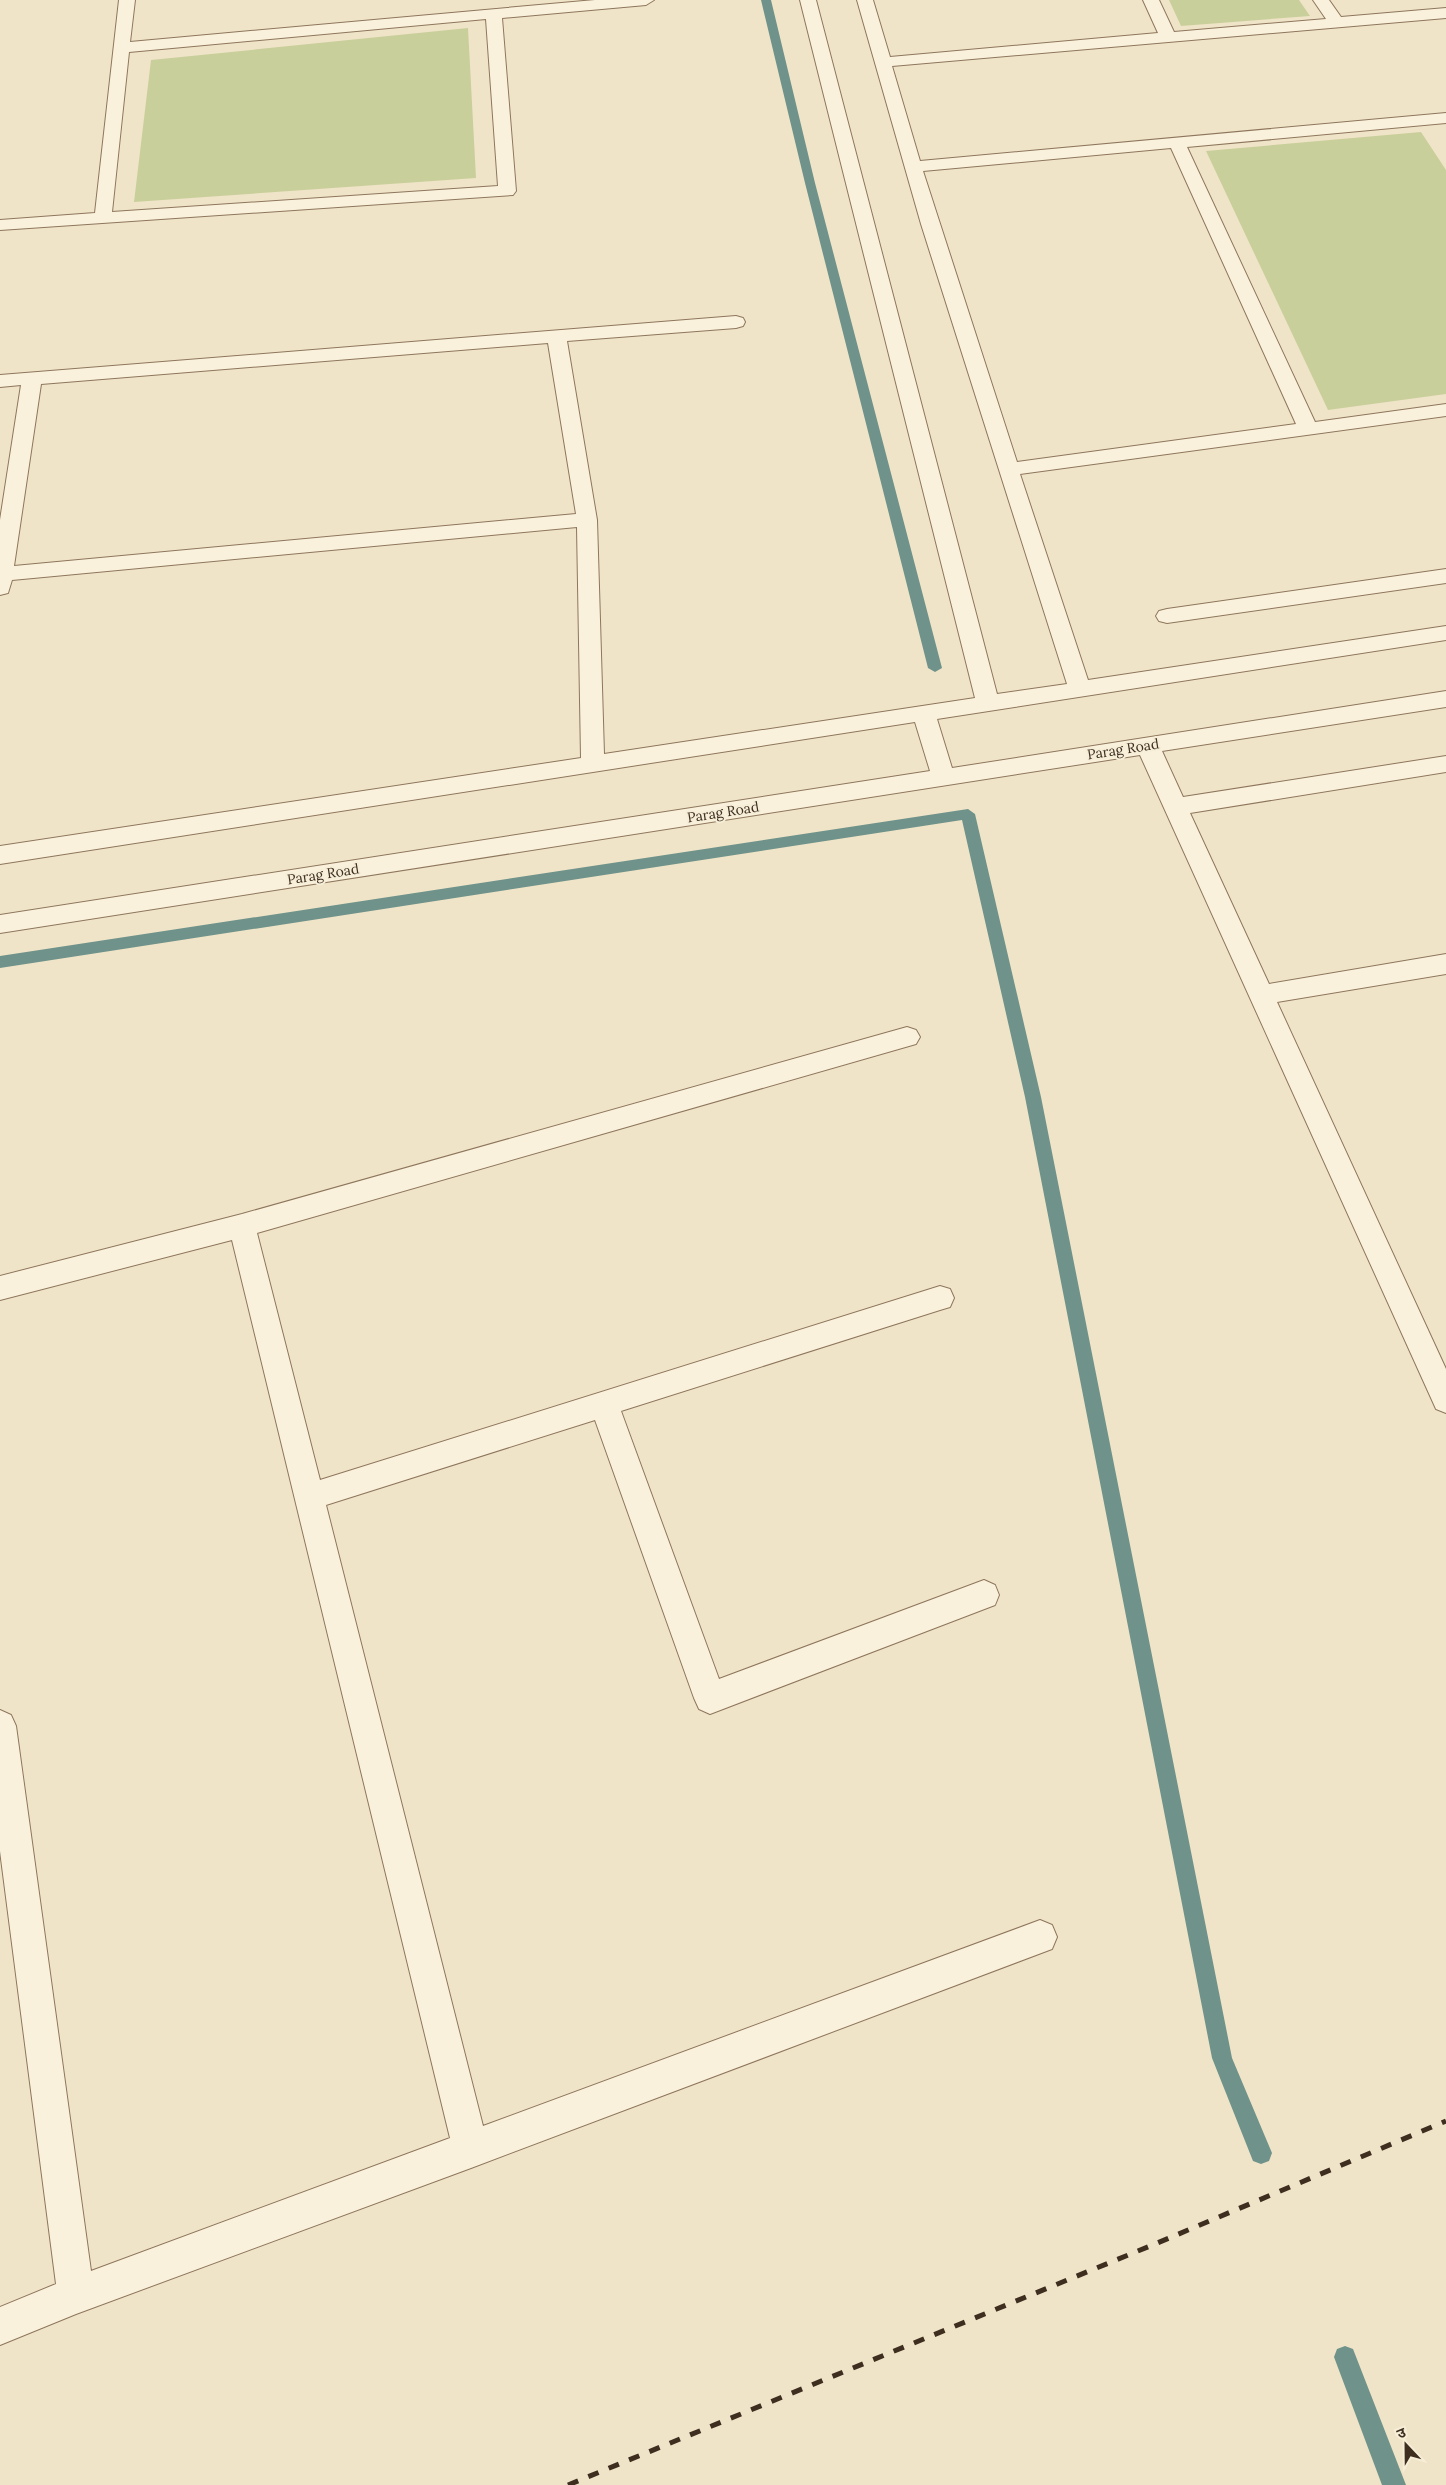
<svg xmlns="http://www.w3.org/2000/svg" width="1446" height="2485" font-family="Lora,'Noto Sans Devanagari',serif">
  <style>
    .green { fill: #c9cf9b }
    .lines { fill: none; stroke-linecap: round; stroke-linejoin: round }
    .stream { fill: #6f938a; fill-rule: evenodd }
    .minor-casing { stroke: #8d765c; stroke-width: 2 }
    .minor { fill: #faf1dc; fill-rule: evenodd }
    .rail { stroke: #3d2e20; stroke-width: 5; stroke-dasharray: 11 11; stroke-linecap: butt }
    .labels { text-anchor: middle; dominant-baseline: central; stroke-width: 4; stroke-linejoin: round; paint-order: stroke }
    .street-label { font-size: 14px; fill: #3d2e20; stroke: #f7eed8 }
  </style>
  <rect width="100%" height="100%" fill="#f0e4c8"/>
  <!-- green -->
  <path class="green" d="M 1169,0 L 1299,0 L 1310,16 L 1181,26 Z
    M 468,28 L 476,178 L 134,202 L 151,60 Z
    M 1421,132 L 1446,170 L 1446,394 L 1328,410 L 1206,151 Z"/>
  <g class="lines">
    <!-- stream -->
    <path class="stream" d="M 761,0 L 771,0 L 815,183 L 942,668 L 935,672 L 928,668 L 805,183 Z
      M 968,809 L 975,814 L 1041,1097 L 1232,2058 L 1272,2153 L 1269,2161 L 1261,2164 L 1253,2161 L 1212,2058 L 1025,1097 L 962,820 L 0,968 L 0,956 Z
      M 1345,2346 L 1353,2349 L 1406,2485 L 1382,2485 L 1334,2357 L 1337,2349 Z"/>
    <!-- minor casing -->
    <g class="minor-casing">
      <path id="minor" d="M 119,0 L 135,0 L 130,42 L 595,0 L 654,0 L 646,5 L 502,18 L 516,191 L 513,195 L 0,230 L 0,220 L 95,213 ZM 486,19 L 498,186 L 112,212 L 129,52 Z
        M 800,0 L 816,0 L 997,694 L 1067,684 L 921,224 L 857,0 L 873,0 L 890,57 L 1158,33 L 1143,0 L 1159,0 L 1174,32 L 1326,19 L 1313,0 L 1329,0 L 1341,17 L 1446,8 L 1446,18 L 892,66 L 920,161 L 1446,113 L 1446,123 L 1187,147 L 1315,422 L 1446,404 L 1446,416 L 1020,474 L 1088,680 L 1446,626 L 1446,640 L 937,719 L 952,768 L 1446,691 L 1446,707 L 1162,751 L 1183,797 L 1446,756 L 1446,772 L 1190,813 L 1269,984 L 1446,954 L 1446,974 L 1277,1002 L 1446,1369 L 1446,1413 L 1436,1409 L 1140,755 L 0,933 L 0,915 L 930,771 L 915,722 L 0,864 L 0,846 L 581,758 L 577,527 L 12,580 L 8,593 L 0,595 L 0,520 L 21,385 L 0,387 L 0,375 L 736,316 L 743,318 L 745,322 L 743,326 L 736,328 L 567,341 L 597,520 L 604,754 L 975,698 ZM 1171,148 L 1296,424 L 1017,462 L 923,171 ZM 548,343 L 576,514 L 14,566 L 41,384 Z
        M 1446,569 L 1446,583 L 1167,623 L 1159,621 L 1156,616 L 1159,611 L 1167,609 Z
        M 907,1027 L 916,1030 L 920,1037 L 916,1044 L 257,1233 L 320,1480 L 940,1286 L 950,1289 L 954,1298 L 950,1307 L 940,1310 L 621,1411 L 719,1679 L 984,1580 L 995,1585 L 999,1595 L 995,1605 L 710,1714 L 699,1709 L 694,1698 L 595,1420 L 326,1505 L 483,2126 L 1040,1920 L 1052,1925 L 1057,1937 L 1052,1949 L 471,2168 L 76,2314 L 0,2345 L 0,2307 L 56,2284 L 0,1851 L 0,1710 L 11,1715 L 16,1726 L 91,2271 L 450,2138 L 232,1240 L 0,1300 L 0,1276 L 242,1214 Z"/>
    </g>
    <!-- minor -->
    <use href="#minor" class="minor"/>
    <!-- rail -->
    <path class="rail" d="M 568,2485 L 1155,2244 L 1446,2121"/>
  </g>
  <g class="labels">
    <!-- street labels -->
    <g class="street-label">
      <text transform="translate(1123 749) rotate(-9)">Parag Road</text>
      <text transform="translate(723 812) rotate(-9)">Parag Road</text>
      <text transform="translate(323 874) rotate(-9)">Parag Road</text>
    </g>
  </g>
  <!-- north arrow -->
  <g transform="translate(1406 2445) rotate(338)" stroke="#f7eed8" stroke-width="4" paint-order="stroke">
  <path d="M0-4L9 19L0 12L-9 19Z" fill="#3d2e20"/>
  <text y="-8" font-size="14" font-weight="bold" text-anchor="middle" fill="#3d2e20">उ</text>
  </g>
</svg>
